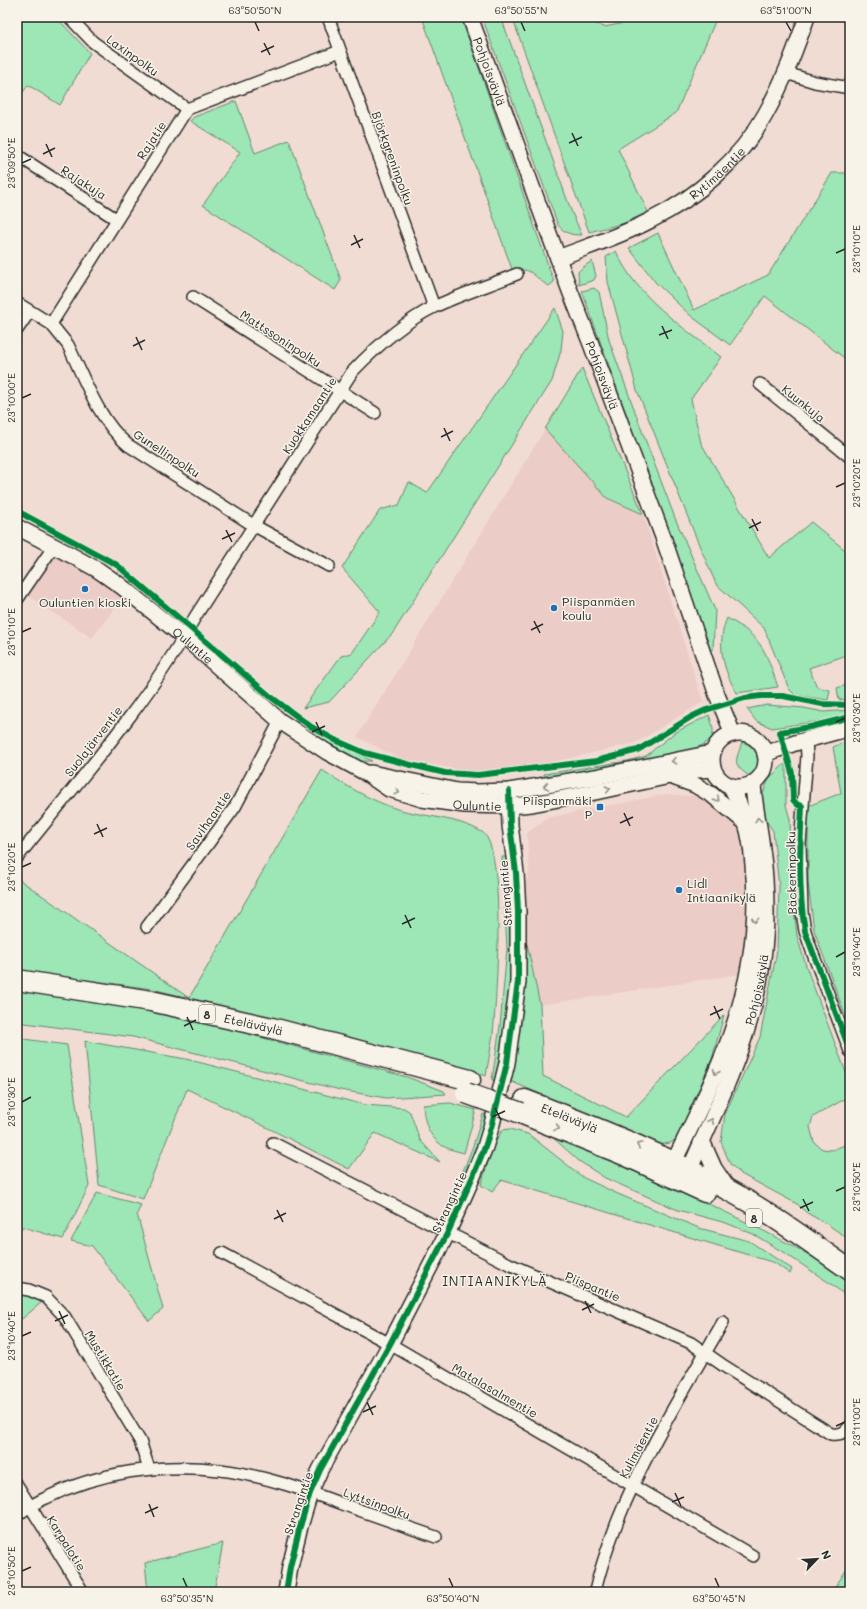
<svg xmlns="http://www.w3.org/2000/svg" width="867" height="1609" font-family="Mali,sans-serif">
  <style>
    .built { fill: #ecccc6 }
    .green { fill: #9de6b5; stroke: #648870 }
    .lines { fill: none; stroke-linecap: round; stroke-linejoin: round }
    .street-casing { stroke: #2b2b2b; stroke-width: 14 }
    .secondary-casing { stroke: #2b2b2b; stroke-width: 18 }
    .highway-casing { stroke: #2b2b2b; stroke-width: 23 }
    .street { stroke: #f7f3e8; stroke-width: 11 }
    .secondary { stroke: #f7f3e8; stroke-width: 15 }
    .highway { stroke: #f7f3e8; stroke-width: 20 }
    .highway-bridge-casing { stroke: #2b2b2b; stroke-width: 23; stroke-linecap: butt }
    .highway-bridge { stroke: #f7f3e8; stroke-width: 20 }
    .cycleway-casing { stroke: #f7f3e8; stroke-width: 8 }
    .cycleway { stroke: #00873e; stroke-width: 6 }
    .oneway { stroke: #918f8a }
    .ticks { fill: none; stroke: #2b2b2b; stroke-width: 1.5 }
    .poi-dot { fill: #1f6fb2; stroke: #f7f3e8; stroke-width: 1.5 }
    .labels { text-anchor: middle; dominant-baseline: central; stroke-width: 3; stroke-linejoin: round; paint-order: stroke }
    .shield { fill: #f7f3e8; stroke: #686764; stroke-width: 1 }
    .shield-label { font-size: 11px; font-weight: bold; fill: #2b2b2b }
    .street-label { font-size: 12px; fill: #2b2b2b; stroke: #f7f3e8 }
    .poi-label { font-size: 12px; fill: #2b2b2b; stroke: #f7f3e8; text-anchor: start }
    .neighbourhood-label { font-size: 13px; letter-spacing: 1px; fill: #2b2b2b; stroke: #f7f3e8 }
    .neatline { fill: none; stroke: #2b2b2b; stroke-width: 1.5 }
    .ticks-label { font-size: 10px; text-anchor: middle; fill: #2b2b2b }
  </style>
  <rect width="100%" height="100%" fill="#f1dcd4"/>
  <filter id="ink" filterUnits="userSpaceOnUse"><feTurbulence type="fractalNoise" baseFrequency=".025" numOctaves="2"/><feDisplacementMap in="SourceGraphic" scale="8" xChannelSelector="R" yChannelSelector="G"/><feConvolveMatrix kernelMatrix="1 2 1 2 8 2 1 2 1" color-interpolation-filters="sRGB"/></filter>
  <g filter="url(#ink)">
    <!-- built -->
    <path class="built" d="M 545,429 L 607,498 L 643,514 L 703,702 L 635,743 L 541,765 L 470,772 L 399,758 L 357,737 Z
      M 56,554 L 98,579 L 122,598 L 92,638 L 27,595 Z
      M 667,794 L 688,796 L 702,794 L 726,811 L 740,832 L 744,871 L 746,939 L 740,974 L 540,1005 L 527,944 L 524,893 L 529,871 L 527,833 L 545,819 L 551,817 Z"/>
    <!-- green -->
    <path class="green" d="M 17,17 L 56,17 L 90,53 L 60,105 L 28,85 L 17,101 Z
      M 422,17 L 461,17 L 554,282 L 549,286 C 533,278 532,265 513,272 Z
      M 482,17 L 501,17 L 572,213 L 582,235 C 572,235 565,234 558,225 Z
      M 512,17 L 581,17 L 604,27 L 645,19 L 650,17 L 717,17 L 676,113 L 618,149 L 649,214 L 629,222 L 589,232 Z
      M 236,101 L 255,153 L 289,140 L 341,280 L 335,290 L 203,205 L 240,152 L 190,121 L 194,117 Z
      M 832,173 L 850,173 L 850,359 L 848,361 L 765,296 L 730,345 L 691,316 L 656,283 L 629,248 L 658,233 L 694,310 L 768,275 Z
      M 616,251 C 636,297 683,327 721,357 L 691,399 L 701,443 L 769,558 L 811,522 L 850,554 L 850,654 L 809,668 L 817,687 L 830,690 L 828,700 L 795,695 L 789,689 L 764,628 L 716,584 L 697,540 L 637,390 L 608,282 L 606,257 Z
      M 592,261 L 596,276 L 594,280 L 579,285 L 578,272 L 582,268 Z
      M 594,288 L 599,292 L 609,340 L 645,439 L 675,518 L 715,610 L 713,650 L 709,650 L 692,597 L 582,291 Z
      M 555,308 L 563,331 L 561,350 L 552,381 L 393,633 L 329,702 L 303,708 L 341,656 L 352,653 L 380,612 L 342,568 L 380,510 L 399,505 L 409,482 L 427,493 Z
      M 582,368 L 643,514 L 607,498 L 545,429 Z
      M 727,618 C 763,638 765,650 778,687 L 737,693 C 723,670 716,644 727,618 Z
      M 850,684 L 850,699 L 839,700 L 837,688 Z
      M 767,705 L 804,708 L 824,712 L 849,710 L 850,714 L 820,721 L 772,728 L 756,721 L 747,709 Z
      M 709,715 C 718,737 712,742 691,750 L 544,780 L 544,774 L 627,761 L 646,756 L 674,733 Z
      M 309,729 L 372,761 L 357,761 L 330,746 L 307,731 Z
      M 850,740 L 850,1029 L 814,930 L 808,883 L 808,806 L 841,793 L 833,747 Z
      M 742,742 C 758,746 765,767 750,777 C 732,763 735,764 742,742 Z
      M 786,763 L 786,805 L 790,819 L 792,887 L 797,936 L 807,969 L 850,1083 L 850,1096 L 813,1117 L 810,1127 L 814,1142 L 822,1149 L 832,1150 L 850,1143 L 850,1240 L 827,1224 L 807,1213 L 797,1204 L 741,1174 L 730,1164 L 721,1142 L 725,1114 L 760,1037 L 777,950 L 779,887 L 773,831 L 764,818 L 761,799 L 769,778 Z
      M 322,770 C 346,786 370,800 397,809 C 424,817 457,817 482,832 C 507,847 496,1003 493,1034 C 491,1048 488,1062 486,1076 L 472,1070 L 440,1063 L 357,1039 L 152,989 L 17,970 L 17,878 L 189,998 Z
      M 502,857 L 507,857 L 511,897 L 511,983 L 498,1081 L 492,1080 L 500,1026 L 507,948 Z
      M 527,944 L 540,1005 L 543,1076 L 626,1117 L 724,1015 L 712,1059 L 677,1139 L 670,1143 L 659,1145 L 510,1081 L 521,1024 Z
      M 17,988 L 197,1020 L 407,1077 L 444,1091 L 446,1094 L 386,1098 L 340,1090 L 133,1037 L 17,1022 Z
      M 17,1038 L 67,1045 L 89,1186 L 63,1239 L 23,1227 L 17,1229 Z
      M 85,1041 L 186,1059 L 365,1105 L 404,1108 L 410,1112 L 420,1140 L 440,1162 L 375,1133 L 349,1169 L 268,1128 L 187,1089 L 143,1199 L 99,1185 Z
      M 450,1103 L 476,1110 L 464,1153 C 458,1151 449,1150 443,1146 C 428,1136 424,1122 423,1105 Z
      M 483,1114 L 488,1115 L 478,1150 L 447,1217 L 445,1216 L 473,1146 Z
      M 510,1129 L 528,1134 L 584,1178 L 618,1194 L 699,1228 L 749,1241 L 792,1269 L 790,1274 L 775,1263 L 501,1180 L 492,1192 L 481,1185 L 491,1152 L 502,1130 Z
      M 550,1135 C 633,1167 714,1205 793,1246 C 813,1256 831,1269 850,1280 L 850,1299 L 831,1284 L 786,1254 L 753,1234 L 726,1223 L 678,1210 L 605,1178 L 579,1161 Z
      M 97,1193 L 141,1205 L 137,1214 L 163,1309 L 149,1321 L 92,1246 L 71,1241 Z
      M 17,1291 L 24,1292 L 42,1302 L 17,1323 Z
      M 223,1543 L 214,1592 L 148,1592 L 145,1563 Z
      M 850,1564 L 850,1592 L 832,1592 Z"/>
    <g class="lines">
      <!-- street casing -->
      <g class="street-casing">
        <path id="street" d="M 69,17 L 93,42 L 187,109
          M 328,17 L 434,307
          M 786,73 L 815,82 L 850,88
          M 17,155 L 116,219
          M 193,297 L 375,413
          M 17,303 L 51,324 L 68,345 C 84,378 99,421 128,445 L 253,525 L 329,566
          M 51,324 L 187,109 L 340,51
          M 17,330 L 30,311
          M 760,384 L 850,457
          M 17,600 L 54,546
          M 806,740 L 807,756 L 800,844 L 802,912 L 805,931 L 813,954 L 850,1051
          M 17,858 C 78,781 148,703 195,617 L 352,372 C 376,347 403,322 434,307 C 461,294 490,285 517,274
          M 147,927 L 235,807 L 280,721
          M 273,1143 L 509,1264 L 691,1343 L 724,1366 L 831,1434 C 840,1435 845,1433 850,1426
          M 222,1253 L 390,1344 L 753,1556
          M 17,1288 L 29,1290 L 46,1297 L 65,1317 L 140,1441 L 149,1469
          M 17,1485 L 83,1592
          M 17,1515 C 26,1509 36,1502 46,1498 C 98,1472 162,1463 220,1470 C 262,1475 302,1489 342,1504 C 373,1515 404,1526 436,1537
          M 595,1592 C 600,1567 609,1544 618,1520 C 646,1450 686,1387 723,1322"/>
      </g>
      <!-- secondary casing -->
      <g class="secondary-casing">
        <g id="secondary">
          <path id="s1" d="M 470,17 L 570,291 L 591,344 L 663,537 L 717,695 L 733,734"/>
          <path id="s2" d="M 558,258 C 589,246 621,236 651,220 C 697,197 740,160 765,115 C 783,83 795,50 807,17"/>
          <path id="s3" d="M 17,527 L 71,555 L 98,570 L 121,586 L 191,643 L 280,721 L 327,752 L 364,772 L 389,789 L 422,799 L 465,805 L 510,806 L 532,804 L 595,792 L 698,770 L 713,769"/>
          <circle cx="739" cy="760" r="27"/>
          <path d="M 765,754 L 795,743 L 850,728"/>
          <path d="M 371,773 L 457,791 L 477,792 L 509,791 L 595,777 L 712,753"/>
          <path d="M 670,776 L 695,785 L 712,795 L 746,823"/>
          <path d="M 702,1141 L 714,1168 L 728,1189"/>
          <path d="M 669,1172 C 691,1126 714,1082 731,1034 C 750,980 759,922 753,865 C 752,851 750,836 746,823 C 742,810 737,798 731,787"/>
          <path id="s4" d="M 685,1180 C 723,1092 766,1012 766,913 C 766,892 765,870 762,849 C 760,827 754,806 753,783"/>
          <path d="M 286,1592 L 290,1567 L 299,1530 L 310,1493 L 320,1470 L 390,1344 L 448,1232 L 473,1176 L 485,1147 L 492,1124 L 507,1063 L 518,982 L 518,912 L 516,873 L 510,825 L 509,791"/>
        </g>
      </g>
      <!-- highway casing -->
      <g class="highway-casing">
        <g id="highway">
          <path id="s5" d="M 17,980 L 151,1001 L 272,1028 L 470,1080"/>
          <path id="s6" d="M 525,1100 C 595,1127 663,1154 728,1190 C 771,1213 810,1242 850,1270"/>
          <path d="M 523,1114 L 627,1156 L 705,1192"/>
        </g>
      </g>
      <!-- street -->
      <use href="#street" class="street"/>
      <!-- secondary -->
      <use href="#secondary" class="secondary"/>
      <!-- highway -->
      <use href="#highway" class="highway"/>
      <!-- highway-bridge casing -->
      <g class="highway-bridge-casing">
        <path id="highway-bridge" d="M 466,1093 L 521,1113"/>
      </g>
      <!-- highway-bridge -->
      <use href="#highway-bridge" class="highway-bridge"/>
      <!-- cycleway casing -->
      <g class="cycleway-casing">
        <path id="cycleway" d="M 17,511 L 117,565 L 271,697 L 310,726 L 335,740 L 365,753 L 411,765 L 445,773 L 478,775 L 596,761 L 638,750 L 691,717 L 706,710 L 745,698 L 761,696 L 783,696 L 822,704 L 850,705
          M 850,717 L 810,727 L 780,732 L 792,773 L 793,800 L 798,805 L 802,806 C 800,847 798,890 805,931 L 850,1051
          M 286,1592 L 290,1567 L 299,1530 L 310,1493 L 320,1470 L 390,1344 L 448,1232 L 473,1176 L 485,1147 L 492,1124 L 507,1063 L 518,982 L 518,912 L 516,873 L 510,825 L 509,791"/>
      </g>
      <!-- cycleway -->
      <use href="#cycleway" class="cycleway"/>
    </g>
    <!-- one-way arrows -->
    <defs><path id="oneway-chevron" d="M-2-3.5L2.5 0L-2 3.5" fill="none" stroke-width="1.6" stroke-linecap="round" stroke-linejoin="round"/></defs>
    <g class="oneway">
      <use href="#oneway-chevron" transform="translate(674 761) rotate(168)"/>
      <use href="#oneway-chevron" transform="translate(546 786) rotate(170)"/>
      <use href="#oneway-chevron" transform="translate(608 789) rotate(-12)"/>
      <use href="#oneway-chevron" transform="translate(397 792) rotate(17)"/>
      <use href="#oneway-chevron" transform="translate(717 799) rotate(41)"/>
      <use href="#oneway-chevron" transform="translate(758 820) rotate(-99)"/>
      <use href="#oneway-chevron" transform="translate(755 920) rotate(95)"/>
      <use href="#oneway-chevron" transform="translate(716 1072) rotate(112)"/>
      <use href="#oneway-chevron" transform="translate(711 1121) rotate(-66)"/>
      <use href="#oneway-chevron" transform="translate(557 1128) rotate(22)"/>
      <use href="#oneway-chevron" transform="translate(639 1145) rotate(-155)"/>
    </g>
  </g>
  <!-- ticks -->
  <path class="ticks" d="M 255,22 L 259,31M 521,22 L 525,31M 786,22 L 791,31M 264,43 L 270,55M 261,52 L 274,46M 572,133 L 578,146M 569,143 L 582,137M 46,144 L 52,157M 43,154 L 55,148M 22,163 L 31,159M 354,235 L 360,248M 351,245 L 363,239M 836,253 L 845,249M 662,326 L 668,339M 659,335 L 672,330M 136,337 L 142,350M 133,346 L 145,340M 22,398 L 31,394M 444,428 L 450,441M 441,437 L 453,431M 836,487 L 845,483M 752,519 L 758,531M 749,528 L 761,522M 226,530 L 232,542M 222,539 L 235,533M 534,621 L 540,633M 531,630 L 543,624M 22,632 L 31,628M 316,722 L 322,735M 836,722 L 845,718M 312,732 L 325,726M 624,813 L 630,826M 620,823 L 633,817M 97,824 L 103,837M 94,834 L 107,828M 22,867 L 31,863M 405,915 L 411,928M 402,924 L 415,918M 836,957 L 845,952M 714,1006 L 720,1019M 710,1015 L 723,1009M 187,1017 L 193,1030M 184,1026 L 196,1020M 22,1102 L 31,1097M 495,1108 L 501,1120M 492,1117 L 505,1111M 836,1191 L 845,1187M 803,1199 L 809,1211M 800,1208 L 813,1202M 277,1210 L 283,1222M 274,1219 L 286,1213M 585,1301 L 591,1313M 582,1310 L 594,1304M 59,1311 L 65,1324M 55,1321 L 68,1315M 22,1336 L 31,1332M 367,1402 L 373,1415M 363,1412 L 376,1406M 836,1426 L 845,1422M 675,1493 L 681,1506M 672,1502 L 684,1497M 149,1504 L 154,1517M 145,1513 L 158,1507M 22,1571 L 31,1567M 183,1578 L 187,1587M 449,1578 L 453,1587M 715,1578 L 719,1587"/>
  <!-- markers -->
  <g class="poi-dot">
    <circle cx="85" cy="589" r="4"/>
    <circle cx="554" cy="608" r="4"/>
    <rect x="596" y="803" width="8" height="8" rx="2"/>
    <circle cx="679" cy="890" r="4"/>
  </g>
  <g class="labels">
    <!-- shield labels -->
    <g class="shield">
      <rect x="199" y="1005" width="16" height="18" rx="3"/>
      <rect x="746" y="1209" width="16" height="18" rx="3"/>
    </g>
    <g class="shield-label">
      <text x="207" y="1014">8</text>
      <text x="754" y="1218">8</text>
    </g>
    <!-- street labels -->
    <g class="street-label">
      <text transform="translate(133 55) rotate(36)">Laxinpolku</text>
      <text stroke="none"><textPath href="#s1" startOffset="58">Pohjoisväylä</textPath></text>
      <text transform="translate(151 140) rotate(-57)">Rajatie</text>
      <text transform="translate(393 158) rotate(70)">Björkgreninpolku</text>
      <text stroke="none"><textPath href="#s2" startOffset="182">Rytimäentie</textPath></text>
      <text transform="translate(84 182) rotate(33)">Rajakuja</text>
      <text transform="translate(281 338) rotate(33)">Mattssoninpolku</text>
      <text stroke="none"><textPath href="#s1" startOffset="382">Pohjoisväylä</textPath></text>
      <text transform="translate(804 403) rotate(39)">Kuunkuja</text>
      <text transform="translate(309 415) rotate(-57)">Kuokkamaantie</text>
      <text transform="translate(167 453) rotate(33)">Gunellinpolku</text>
      <text stroke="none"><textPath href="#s3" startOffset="213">Ouluntie</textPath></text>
      <text transform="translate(93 741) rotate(-52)">Suolajärventie</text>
      <text stroke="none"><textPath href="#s3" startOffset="547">Ouluntie</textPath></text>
      <text transform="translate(208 820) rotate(-55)">Savihaantie</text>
      <text transform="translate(791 873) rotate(-91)">Bäckeninpolku</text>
      <text transform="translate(505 893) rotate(-94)">Strangintie</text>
      <text stroke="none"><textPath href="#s4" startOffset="204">Pohjoisväylä</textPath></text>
      <text stroke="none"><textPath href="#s5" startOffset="241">Eteläväylä</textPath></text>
      <text stroke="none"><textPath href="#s6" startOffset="48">Eteläväylä</textPath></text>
      <text transform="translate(449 1202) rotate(-65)">Strangintie</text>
      <text transform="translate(593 1286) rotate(23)">Piispantie</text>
      <text transform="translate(106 1360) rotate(59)">Mustikkatie</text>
      <text transform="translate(495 1390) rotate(30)">Matalasalmentie</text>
      <text transform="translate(638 1447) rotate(-62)">Kulimäentie</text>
      <text transform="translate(298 1503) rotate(-71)">Strangintie</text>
      <text transform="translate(377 1503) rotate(20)">Lyttsinpolku</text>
      <text transform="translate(67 1543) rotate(58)">Karpalotie</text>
    </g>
    <!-- poi labels -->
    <g class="poi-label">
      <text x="562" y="601">Piispanmäen<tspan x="562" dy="14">koulu</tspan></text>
      <text x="85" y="602" text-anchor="middle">Ouluntien kioski</text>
      <text x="592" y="800" text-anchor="end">Piispanmäki<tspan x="592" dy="14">P</tspan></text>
      <text x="687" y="883">Lidl<tspan x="687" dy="14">Intiaanikylä</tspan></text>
    </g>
    <!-- neighbourhood labels -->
    <g class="neighbourhood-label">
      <text x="495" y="1280">INTIAANIKYLÄ</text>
    </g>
  </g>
  <!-- margin -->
  <rect width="867" height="1609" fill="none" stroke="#f7f3e8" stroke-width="44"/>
  <!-- north arrow -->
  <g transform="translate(817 1559) rotate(65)" stroke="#f7f3e8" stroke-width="3" paint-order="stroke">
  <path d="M0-3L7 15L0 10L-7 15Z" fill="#2b2b2b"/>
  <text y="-6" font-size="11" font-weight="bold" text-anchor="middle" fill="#2b2b2b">N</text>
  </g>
  <rect x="22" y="22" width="823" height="1565" class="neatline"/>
  <g class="ticks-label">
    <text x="255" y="14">63°50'50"N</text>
    <text x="521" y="14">63°50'55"N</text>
    <text x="786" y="14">63°51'00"N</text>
    <text transform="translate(11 163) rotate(-90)" y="4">23°09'50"E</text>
    <text transform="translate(856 249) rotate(-90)" y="4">23°10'10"E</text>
    <text transform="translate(11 398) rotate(-90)" y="4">23°10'00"E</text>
    <text transform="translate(856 483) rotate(-90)" y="4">23°10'20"E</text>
    <text transform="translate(11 632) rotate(-90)" y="4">23°10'10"E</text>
    <text transform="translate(856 718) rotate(-90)" y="4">23°10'30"E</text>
    <text transform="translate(11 867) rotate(-90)" y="4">23°10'20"E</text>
    <text transform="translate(856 952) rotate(-90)" y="4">23°10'40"E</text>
    <text transform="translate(11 1102) rotate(-90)" y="4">23°10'30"E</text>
    <text transform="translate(856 1187) rotate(-90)" y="4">23°10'50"E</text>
    <text transform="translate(11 1336) rotate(-90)" y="4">23°10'40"E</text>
    <text transform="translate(856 1422) rotate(-90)" y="4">23°11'00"E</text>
    <text transform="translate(11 1571) rotate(-90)" y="4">23°10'50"E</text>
    <text x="187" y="1602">63°50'35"N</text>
    <text x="453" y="1602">63°50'40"N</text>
    <text x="719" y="1602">63°50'45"N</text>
  </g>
</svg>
